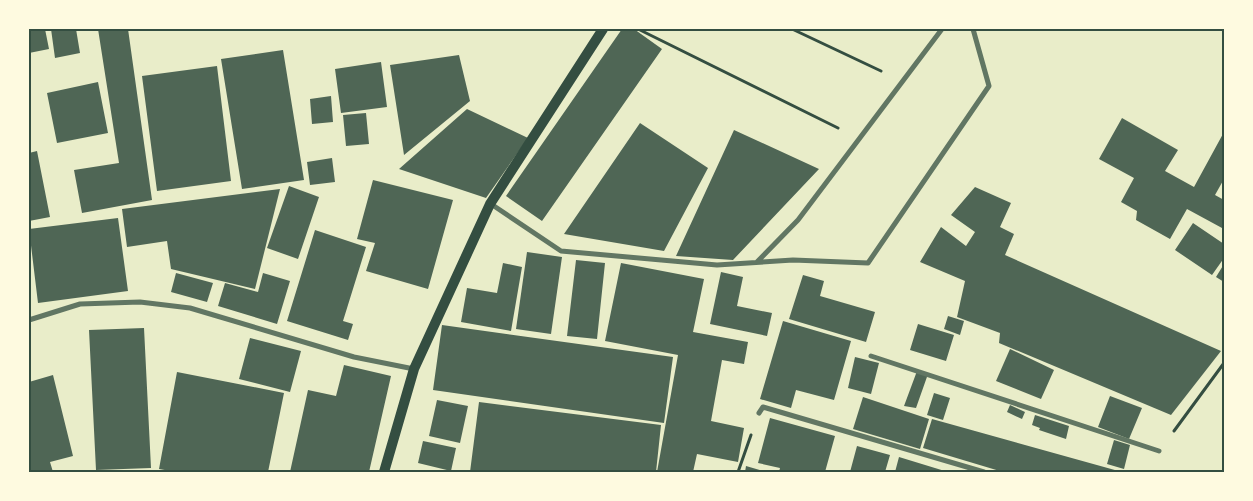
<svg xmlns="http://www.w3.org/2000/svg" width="1253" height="501" font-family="'Work Sans',sans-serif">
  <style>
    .building { fill: #4f6655 }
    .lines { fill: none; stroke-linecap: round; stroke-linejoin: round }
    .path { stroke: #344e41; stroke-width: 3 }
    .minor { stroke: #617663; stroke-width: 5 }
    .secondary { stroke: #344e41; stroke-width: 10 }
    .neatline { fill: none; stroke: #344e41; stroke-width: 2 }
  </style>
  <rect width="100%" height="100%" fill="#e9edc9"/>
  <!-- building -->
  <path class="building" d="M 29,29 L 45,29 L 49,49 L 29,53 Z
    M 51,29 L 76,29 L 80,53 L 55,58 Z
    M 98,29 L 128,29 L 152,200 L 82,213 L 74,170 L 119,163 Z
    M 622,29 L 634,29 L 662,49 L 542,221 L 506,196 Z
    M 283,50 L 304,180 L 242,189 L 221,59 Z
    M 459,55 L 470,101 L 404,155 L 390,65 Z
    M 381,62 L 387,107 L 341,113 L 335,69 Z
    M 217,66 L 231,181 L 157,191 L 142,76 Z
    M 98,82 L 108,133 L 57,143 L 47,93 Z
    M 331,96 L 333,122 L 312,124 L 310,99 Z
    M 467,109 L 528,138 L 486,198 L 399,169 Z
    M 366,113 L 369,144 L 346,146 L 343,115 Z
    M 1122,118 L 1178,150 L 1165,171 L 1194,187 L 1224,132 L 1224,179 L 1215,195 L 1224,200 L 1222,228 L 1187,209 L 1170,239 L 1136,220 L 1137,211 L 1121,202 L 1134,178 L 1099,159 Z
    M 640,123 L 708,168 L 664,251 L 564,234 Z
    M 734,130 L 819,169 L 733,260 L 676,256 Z
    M 37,151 L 50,217 L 29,221 L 29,153 Z
    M 332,158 L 335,182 L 310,185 L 307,162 Z
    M 373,180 L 453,200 L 428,289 L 366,271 L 375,243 L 357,239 Z
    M 289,186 L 319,197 L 298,259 L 267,248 Z
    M 975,187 L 1011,203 L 1000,227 L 1014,234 L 1005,255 L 1221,351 L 1171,415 L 999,343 L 1000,333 L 957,317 L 965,281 L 920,262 L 941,227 L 966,246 L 975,232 L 951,215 Z
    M 280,189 L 255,289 L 171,269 L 167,241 L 127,247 L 122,209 Z
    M 118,218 L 128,291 L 38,303 L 29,229 Z
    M 1193,223 L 1224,244 L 1224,258 L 1212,275 L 1175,250 Z
    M 315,230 L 366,247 L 343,321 L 353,324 L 348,340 L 287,321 Z
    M 527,252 L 562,257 L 551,334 L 516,329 Z
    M 576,260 L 605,263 L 597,339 L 567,336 Z
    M 503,263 L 522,267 L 511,331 L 461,322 L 467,288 L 497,293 Z
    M 621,263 L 704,279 L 693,332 L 748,342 L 744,364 L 722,360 L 711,421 L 744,428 L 738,462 L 697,454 L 693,472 L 657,472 L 678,355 L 605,341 Z
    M 1224,264 L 1224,282 L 1216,277 Z
    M 721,272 L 743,277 L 737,306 L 772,313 L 767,336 L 710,324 Z
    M 176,273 L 213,283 L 207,302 L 171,292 Z
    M 263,273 L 290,281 L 277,324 L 218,306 L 225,283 L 258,292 Z
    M 803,275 L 824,281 L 820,296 L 875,312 L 866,342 L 789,319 Z
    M 948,316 L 964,321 L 960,335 L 944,329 Z
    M 783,321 L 851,341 L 834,400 L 796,390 L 791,408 L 760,399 Z
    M 918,324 L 954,335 L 946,361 L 910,350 Z
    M 442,325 L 673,357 L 664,423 L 433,390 Z
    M 144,328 L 151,468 L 96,470 L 89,330 Z
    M 250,338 L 301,351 L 290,392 L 239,379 Z
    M 1010,349 L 1054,370 L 1041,399 L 996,381 Z
    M 855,357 L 879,363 L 871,394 L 848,388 Z
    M 344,365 L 391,376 L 369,472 L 290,472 L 308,390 L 336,396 Z
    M 917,371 L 928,374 L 916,408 L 904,406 Z
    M 177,372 L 284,393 L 268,472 L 176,472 L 159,469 Z
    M 53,375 L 73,456 L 50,462 L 53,472 L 29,472 L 29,382 Z
    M 934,393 L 950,398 L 943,420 L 927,415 Z
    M 1110,396 L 1142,408 L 1129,439 L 1098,427 Z
    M 863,397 L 929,419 L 920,449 L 853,429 Z
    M 437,400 L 468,406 L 460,443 L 429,436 Z
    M 479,402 L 661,425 L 656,472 L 470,472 Z
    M 1010,405 L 1025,412 L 1022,419 L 1007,412 Z
    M 1035,415 L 1069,426 L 1066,439 L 1039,430 L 1040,428 L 1032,425 Z
    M 770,418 L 835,436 L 825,472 L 779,472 L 780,468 L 758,463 Z
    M 932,419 L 1122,472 L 1003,472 L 923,448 Z
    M 1114,440 L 1130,445 L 1124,469 L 1107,464 Z
    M 423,441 L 456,448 L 451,471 L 418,463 Z
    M 857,446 L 890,455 L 885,472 L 850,472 Z
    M 899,457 L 948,472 L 895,472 Z
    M 746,466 L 767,472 L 745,472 Z"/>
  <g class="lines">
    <!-- path -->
    <path class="path" d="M 638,29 L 838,128
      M 792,29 L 881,71
      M 1174,431 L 1224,363
      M 738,472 L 751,435"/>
    <!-- minor -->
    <path class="minor" d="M 491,204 L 561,251 L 717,265 L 793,260 L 868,263 L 989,86 L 973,29
      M 757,262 L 798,220 L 942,29
      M 29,320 L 80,304 L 140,302 L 190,308 L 354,357 L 414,369
      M 871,356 L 1159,451
      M 759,413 L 763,407 L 984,472"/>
    <!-- secondary -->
    <path class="secondary" d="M 384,472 L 414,369 L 490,204 L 603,29"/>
  </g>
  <!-- border -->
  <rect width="1253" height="501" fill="none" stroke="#fefae0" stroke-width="60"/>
  <rect x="30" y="30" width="1193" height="441" class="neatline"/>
</svg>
